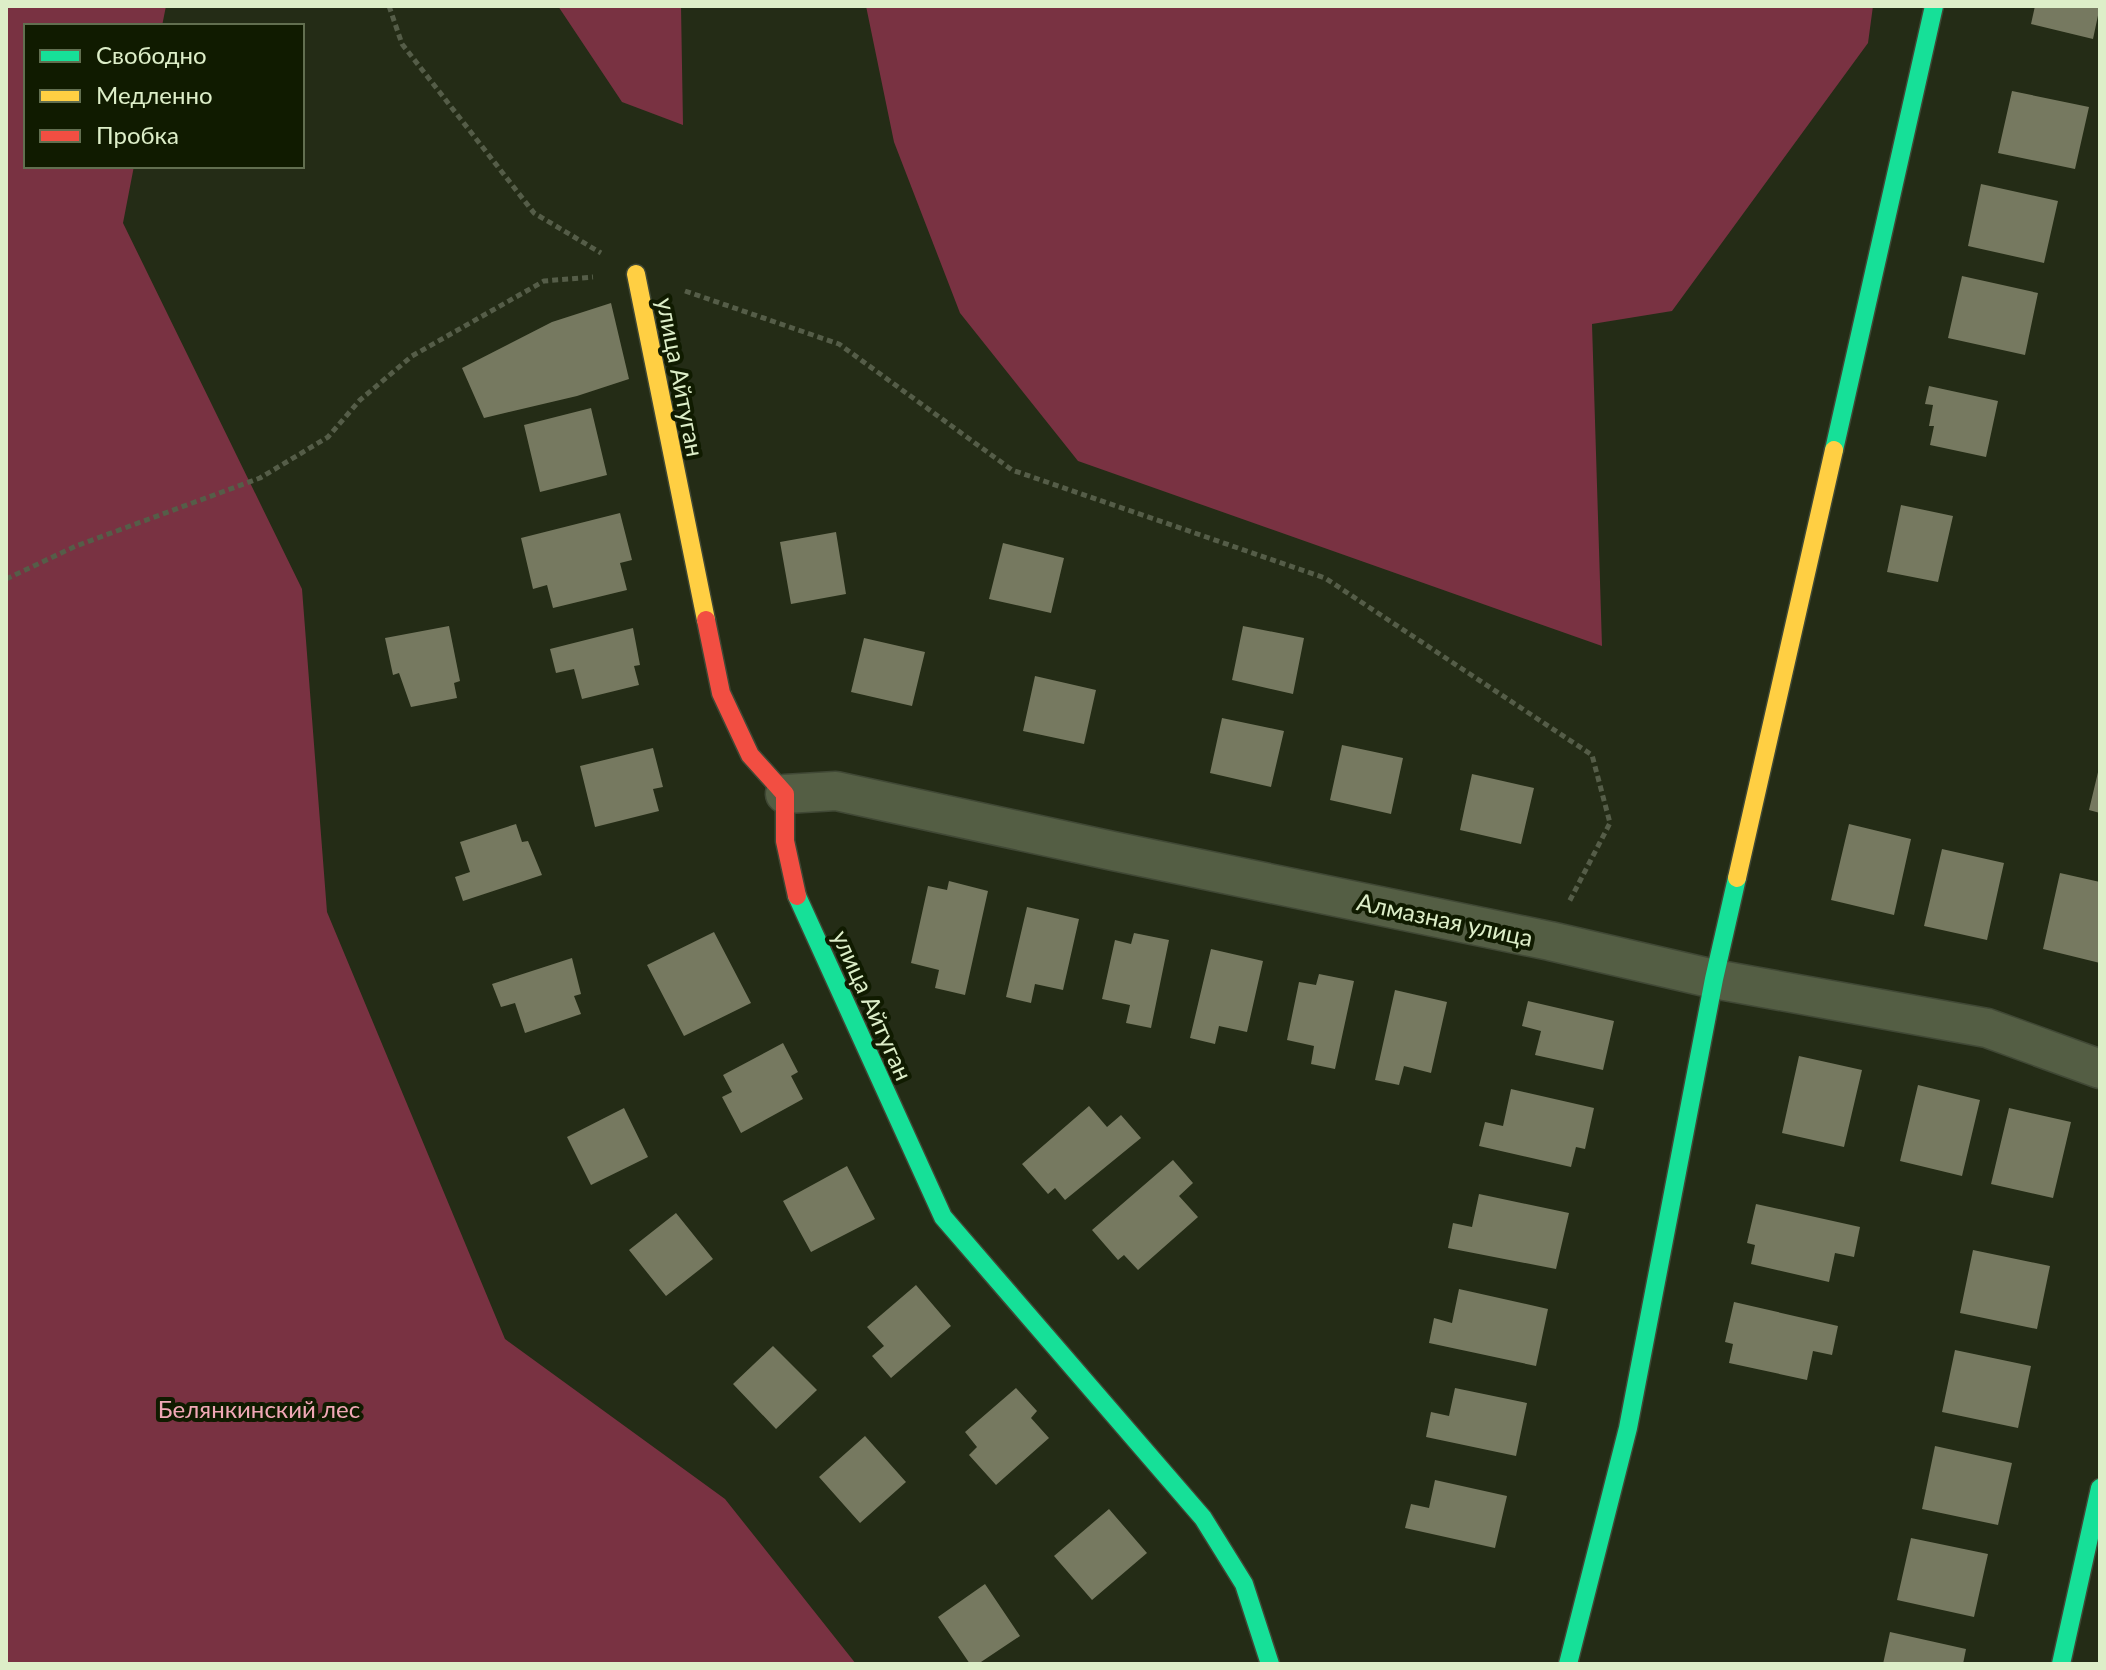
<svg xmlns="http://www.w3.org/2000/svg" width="2106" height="1670" font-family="Lato,sans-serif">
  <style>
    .forest { fill: #793242 }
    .building { fill: #767960 }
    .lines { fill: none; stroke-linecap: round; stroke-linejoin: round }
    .street-casing { stroke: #404835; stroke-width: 41 }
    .fast-casing { stroke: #404835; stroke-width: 21 }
    .slow-casing { stroke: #404835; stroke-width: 21 }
    .jam-casing { stroke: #404835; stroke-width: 21 }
    .path { stroke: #555d48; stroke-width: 5; stroke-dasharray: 6 4; stroke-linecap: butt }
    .street { stroke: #545e44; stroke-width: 38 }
    .fast { stroke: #16e098; stroke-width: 18 }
    .slow { stroke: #ffcf43; stroke-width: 18 }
    .jam { stroke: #f24e42; stroke-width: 18 }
    .labels { text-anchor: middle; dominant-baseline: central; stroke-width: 8; stroke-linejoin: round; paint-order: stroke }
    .street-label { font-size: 24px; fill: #ddeec8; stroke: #101b00 }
    .park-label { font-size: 24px; fill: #f1a8b6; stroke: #101b00 }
  </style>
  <rect width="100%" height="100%" fill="#242c16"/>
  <!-- forest -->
  <path class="forest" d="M 6,6 L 166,6 L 162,26 L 26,26 L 26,166 L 134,166 L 123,223 L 302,589 L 327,912 L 505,1339 L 725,1499 L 856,1664 L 6,1664 Z
    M 558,6 L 681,6 L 683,125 L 622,102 Z
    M 866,6 L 1873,6 L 1868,43 L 1672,311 L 1592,324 L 1602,646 L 1078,461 L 960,313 L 894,142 Z"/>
  <!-- building -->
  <path class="building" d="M 2035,6 L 2100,6 L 2093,39 L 2031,24 Z
    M 2012,91 L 2089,107 L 2075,169 L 1998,153 Z
    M 1981,184 L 2058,201 L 2044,263 L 1968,246 Z
    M 1962,276 L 2038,293 L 2025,355 L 1948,338 Z
    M 611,303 L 629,379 L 577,396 L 484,418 L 462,368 L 552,322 Z
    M 1929,386 L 1998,401 L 1986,457 L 1930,445 L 1934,426 L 1929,426 L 1933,405 L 1925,404 Z
    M 591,408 L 607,475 L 540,492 L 524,425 Z
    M 1901,505 L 1953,516 L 1938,582 L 1887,572 Z
    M 620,513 L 632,560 L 620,563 L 627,590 L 553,608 L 547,585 L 533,589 L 521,538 Z
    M 836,532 L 846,594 L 791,604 L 780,542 Z
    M 1003,543 L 1064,558 L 1051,613 L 989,599 Z
    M 449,626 L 460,681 L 454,683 L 457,698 L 411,707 L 399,673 L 393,675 L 385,638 Z
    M 1243,626 L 1304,638 L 1293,694 L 1232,680 Z
    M 633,628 L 640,665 L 634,666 L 639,685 L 582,699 L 574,669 L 556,673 L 550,649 Z
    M 864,638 L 925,652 L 912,706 L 851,692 Z
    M 1035,676 L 1096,690 L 1084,744 L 1023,731 Z
    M 1222,718 L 1284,731 L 1271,787 L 1210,773 Z
    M 1342,745 L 1403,758 L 1391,814 L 1330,800 Z
    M 653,748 L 663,787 L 653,789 L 659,811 L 595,827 L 580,766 Z
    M 2099,768 L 2100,768 L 2100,813 L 2089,810 Z
    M 1472,774 L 1534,788 L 1521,844 L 1460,830 Z
    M 516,824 L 522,842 L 528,841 L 542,875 L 463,901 L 455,877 L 470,872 L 460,842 Z
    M 1849,824 L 1911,839 L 1894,915 L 1831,900 Z
    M 1942,849 L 2004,863 L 1987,940 L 1924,926 Z
    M 2060,873 L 2100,882 L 2100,963 L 2043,949 Z
    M 949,881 L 988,891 L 965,995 L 935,988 L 939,970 L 911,963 L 928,886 L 947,890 Z
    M 1027,907 L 1079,919 L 1063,990 L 1035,984 L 1031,1003 L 1006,997 Z
    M 714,932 L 751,1003 L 684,1036 L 647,965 Z
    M 1134,933 L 1169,940 L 1151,1028 L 1126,1023 L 1130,1005 L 1102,999 L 1115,940 L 1131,944 Z
    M 1211,949 L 1263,961 L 1247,1032 L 1219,1026 L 1215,1044 L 1190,1038 Z
    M 572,958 L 581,994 L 574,996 L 581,1014 L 525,1033 L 515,1003 L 501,1007 L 492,984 Z
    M 1319,974 L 1354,981 L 1335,1069 L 1311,1064 L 1314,1046 L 1287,1040 L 1299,982 L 1316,985 Z
    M 1395,990 L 1447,1002 L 1431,1073 L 1404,1066 L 1399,1085 L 1375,1080 Z
    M 1528,1001 L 1614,1021 L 1603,1070 L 1535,1055 L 1541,1031 L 1522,1026 Z
    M 783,1043 L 798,1072 L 791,1076 L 803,1099 L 741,1133 L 722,1097 L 732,1092 L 723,1075 Z
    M 1799,1056 L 1862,1070 L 1844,1147 L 1782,1133 Z
    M 1918,1085 L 1980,1100 L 1962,1176 L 1900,1161 Z
    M 1511,1089 L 1594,1108 L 1585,1149 L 1576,1147 L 1571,1167 L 1479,1146 L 1485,1122 L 1503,1126 Z
    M 1089,1106 L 1107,1127 L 1121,1115 L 1141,1138 L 1065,1200 L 1055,1188 L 1048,1194 L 1022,1164 Z
    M 624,1108 L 648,1157 L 591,1185 L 567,1137 Z
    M 2009,1108 L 2071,1122 L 2053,1198 L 1991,1184 Z
    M 1173,1160 L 1193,1183 L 1179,1196 L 1198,1217 L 1138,1270 L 1124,1255 L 1118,1260 L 1092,1230 Z
    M 847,1166 L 875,1219 L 811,1252 L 783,1201 Z
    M 1479,1194 L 1569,1213 L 1556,1269 L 1448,1248 L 1453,1223 L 1472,1227 Z
    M 1756,1204 L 1860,1227 L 1854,1257 L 1835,1253 L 1829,1282 L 1751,1264 L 1755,1245 L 1747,1243 Z
    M 676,1213 L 713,1259 L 666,1296 L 629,1250 Z
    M 1973,1250 L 2050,1266 L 2037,1329 L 1960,1313 Z
    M 916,1285 L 951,1326 L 891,1378 L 872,1356 L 884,1346 L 867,1327 Z
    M 1459,1289 L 1548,1309 L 1536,1366 L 1429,1343 L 1434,1318 L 1452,1323 Z
    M 1734,1302 L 1838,1326 L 1832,1355 L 1813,1351 L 1807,1380 L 1729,1363 L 1733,1344 L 1725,1342 Z
    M 773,1346 L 817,1390 L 776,1429 L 733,1384 Z
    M 1955,1350 L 2031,1366 L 2018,1428 L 1942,1412 Z
    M 1016,1388 L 1037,1411 L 1031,1418 L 1049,1438 L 996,1485 L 969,1455 L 977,1447 L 965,1432 Z
    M 1455,1388 L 1527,1403 L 1516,1456 L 1426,1437 L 1431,1412 L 1449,1416 Z
    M 865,1436 L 906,1482 L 860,1523 L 819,1477 Z
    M 1935,1446 L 2012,1463 L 1998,1525 L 1922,1509 Z
    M 1435,1480 L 1507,1496 L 1495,1548 L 1405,1528 L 1411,1504 L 1429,1508 Z
    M 1109,1509 L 1147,1553 L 1092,1600 L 1054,1556 Z
    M 1911,1538 L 1988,1554 L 1974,1617 L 1897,1600 Z
    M 985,1584 L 1020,1636 L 978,1664 L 970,1664 L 938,1617 Z
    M 1890,1632 L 1966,1649 L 1963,1664 L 1883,1664 Z"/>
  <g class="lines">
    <!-- street casing -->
    <g class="street-casing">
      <path id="street" d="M 785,794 L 836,791 L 1113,851 L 1550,941 L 1714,979 L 1987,1028 L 2100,1069"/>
    </g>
    <!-- fast casing -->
    <g class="fast-casing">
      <path id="fast" d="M 1834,450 L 1934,6
        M 797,896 L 943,1217 L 1203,1518 L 1244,1584 L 1270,1664
        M 1568,1664 L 1628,1428 L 1714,979 L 1737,878
        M 2061,1664 L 2100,1488"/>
    </g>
    <!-- slow casing -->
    <g class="slow-casing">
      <path id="slow" d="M 636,274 L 706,620
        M 1737,878 L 1834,450"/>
    </g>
    <!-- jam casing -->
    <g class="jam-casing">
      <path id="jam" d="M 706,620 L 721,693 L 750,755 L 785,794 L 785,841 L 797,896"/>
    </g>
    <!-- path -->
    <path class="path" d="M 389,6 L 402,44 L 534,213 L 601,253
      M 685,291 L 839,344 L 1012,470 L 1325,578 L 1592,755 L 1610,823 L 1568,904
      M 6,579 L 76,546 L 260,478 L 328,437 L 360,400 L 412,356 L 544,281 L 593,277"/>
    <!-- street -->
    <use href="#street" class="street"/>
    <!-- fast -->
    <use href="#fast" class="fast"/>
    <!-- slow -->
    <use href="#slow" class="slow"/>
    <!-- jam -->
    <use href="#jam" class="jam"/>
  </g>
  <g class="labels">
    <!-- street labels -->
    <g class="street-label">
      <text transform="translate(681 377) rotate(79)">улица Айтуган</text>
      <text transform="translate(1445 919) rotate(12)">Алмазная улица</text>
      <text transform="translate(873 1005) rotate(66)">улица Айтуган</text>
    </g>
    <!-- park labels -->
    <g class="park-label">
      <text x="259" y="1408">Белянкинский лес</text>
    </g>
  </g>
  <!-- border -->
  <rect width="2106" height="1670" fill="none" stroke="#ddeec8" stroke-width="16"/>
  <!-- legend -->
  <rect x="24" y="24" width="280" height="144" fill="#101b00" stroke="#626f50" stroke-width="2"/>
  <rect x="40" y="50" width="40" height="12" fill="#16e098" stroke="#626f50" stroke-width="2"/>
  <text x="96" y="64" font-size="24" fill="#ddeec8">Свободно</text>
  <rect x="40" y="90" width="40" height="12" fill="#ffcf43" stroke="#626f50" stroke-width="2"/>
  <text x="96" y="104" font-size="24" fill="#ddeec8">Медленно</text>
  <rect x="40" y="130" width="40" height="12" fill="#f24e42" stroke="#626f50" stroke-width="2"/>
  <text x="96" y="144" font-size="24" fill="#ddeec8">Пробка</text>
</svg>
